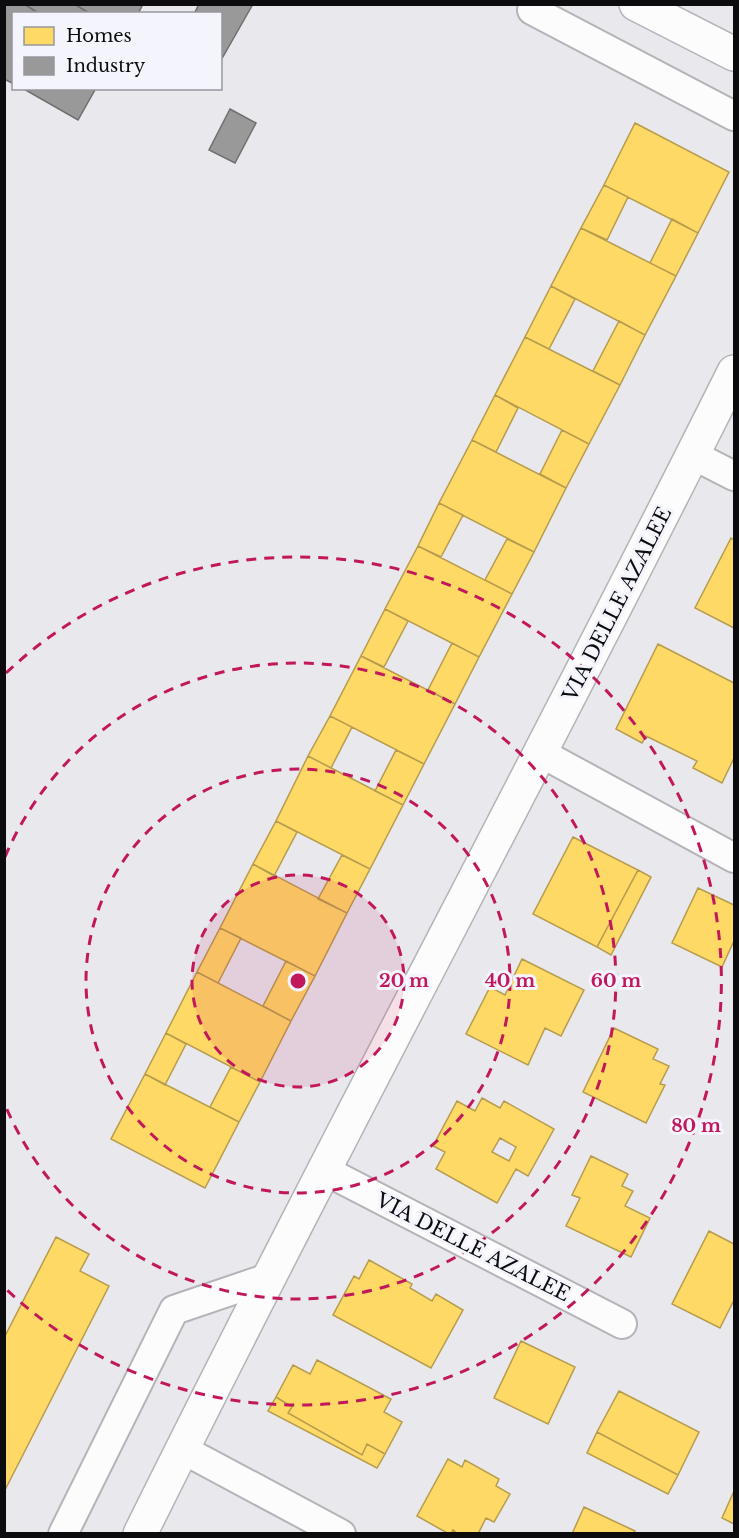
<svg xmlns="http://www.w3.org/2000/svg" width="739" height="1538" font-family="'Libre Baskerville',serif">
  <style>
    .homes { fill: #ffd966; stroke: #b69c4c; stroke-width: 1.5; fill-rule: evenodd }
    .industry { fill: #999; stroke: #6f6f70; stroke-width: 1.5 }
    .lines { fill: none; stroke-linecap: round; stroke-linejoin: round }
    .street-casing { stroke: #b4b4b8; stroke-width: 32 }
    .secondary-casing { stroke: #b4b4b8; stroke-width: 36 }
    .street { stroke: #fcfcfc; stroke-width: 28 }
    .secondary { stroke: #fcfcfc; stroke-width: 33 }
    .ring { fill: none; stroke: #c2185b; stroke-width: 3; stroke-dasharray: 10 8 }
    .labels { text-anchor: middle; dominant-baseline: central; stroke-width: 6; stroke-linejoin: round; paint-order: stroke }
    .street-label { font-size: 20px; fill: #0c0c0f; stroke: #f4f4fd }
    .centre { fill: #c2185b; stroke: #f4f4fd; stroke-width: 3 }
    .ring-label { font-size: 18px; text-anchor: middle; font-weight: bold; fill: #c2185b; stroke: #f4f4fd; stroke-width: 6; stroke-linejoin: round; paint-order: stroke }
  </style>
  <rect width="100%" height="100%" fill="#e8e8ed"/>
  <!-- homes -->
  <path class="homes" d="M 635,123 L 729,172 L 698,233 L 604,185 Z
    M 604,185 L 628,197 L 607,240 L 581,228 Z
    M 672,219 L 698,233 L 676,276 L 650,263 Z
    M 581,228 L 676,276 L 645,335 L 551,286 Z
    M 551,286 L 575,299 L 549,349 L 525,337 Z
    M 619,321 L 645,335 L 620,385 L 593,371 Z
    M 525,337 L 620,385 L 589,444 L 495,395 Z
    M 495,395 L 518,408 L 496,452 L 472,440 Z
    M 562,430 L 589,444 L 566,488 L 540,474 Z
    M 472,440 L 566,488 L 534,552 L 439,503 Z
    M 439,503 L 463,515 L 441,557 L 418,546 Z
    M 731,538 L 734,540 L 734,628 L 695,608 Z
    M 507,539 L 534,552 L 512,594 L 485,580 Z
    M 418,546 L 512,594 L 479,657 L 385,609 Z
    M 385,609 L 408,621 L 384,667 L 361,656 Z
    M 452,643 L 479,657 L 455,704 L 428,690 Z
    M 658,644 L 734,683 L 734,758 L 722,783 L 693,768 L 697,761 L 646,736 L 642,743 L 616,729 Z
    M 361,656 L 455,704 L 424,764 L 330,716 Z
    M 330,716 L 352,727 L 331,768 L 308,756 Z
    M 396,750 L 424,764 L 403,805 L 375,791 Z
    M 308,756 L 403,805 L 370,869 L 276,821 Z
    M 276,821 L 297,832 L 274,876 L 253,864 Z
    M 573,837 L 638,870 L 597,947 L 533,914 Z
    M 342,855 L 370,869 L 347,913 L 318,899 Z
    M 253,864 L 347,913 L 315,976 L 220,928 Z
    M 638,870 L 651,877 L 611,955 L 597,947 Z
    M 698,888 L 734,905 L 734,944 L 733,943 L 722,967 L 672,943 Z
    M 220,928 L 241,938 L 218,983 L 197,972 Z
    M 522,959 L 584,990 L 561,1036 L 545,1028 L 528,1065 L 466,1034 L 490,987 L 505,995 Z
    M 286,961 L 315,976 L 291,1021 L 263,1006 Z
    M 197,972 L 291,1021 L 260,1082 L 166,1033 Z
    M 614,1028 L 658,1049 L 653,1059 L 669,1066 L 660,1084 L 665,1085 L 646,1123 L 583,1092 Z
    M 166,1033 L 186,1044 L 165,1085 L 145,1074 Z
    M 231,1067 L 260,1082 L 239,1122 L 210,1107 Z
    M 145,1074 L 239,1122 L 205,1188 L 111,1139 Z
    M 482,1098 L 500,1108 L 504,1101 L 554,1129 L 528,1176 L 516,1169 L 497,1203 L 436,1169 L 445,1152 L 433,1146 L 457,1101 L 475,1111 ZM 500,1138 L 516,1147 L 509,1161 L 492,1152 Z
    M 591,1156 L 628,1174 L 622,1186 L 633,1191 L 625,1206 L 650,1218 L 631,1257 L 566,1226 L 580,1198 L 572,1195 Z
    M 709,1231 L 734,1244 L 734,1300 L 720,1328 L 672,1304 Z
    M 56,1237 L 89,1254 L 80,1271 L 109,1286 L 4,1492 L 4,1338 Z
    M 369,1260 L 412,1284 L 410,1288 L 432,1301 L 436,1294 L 463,1310 L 431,1368 L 333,1315 L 354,1276 L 359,1279 Z
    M 521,1341 L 575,1367 L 548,1424 L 494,1398 Z
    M 317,1360 L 391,1399 L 384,1412 L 402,1422 L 385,1454 L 367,1444 L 362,1455 L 288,1413 L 292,1407 L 276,1397 L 293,1365 L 310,1374 Z
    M 619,1391 L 699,1432 L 678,1475 L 597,1432 Z
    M 276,1397 L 292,1407 L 288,1413 L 362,1455 L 367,1444 L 385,1454 L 377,1468 L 268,1411 Z
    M 597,1432 L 678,1475 L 668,1494 L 587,1453 Z
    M 448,1459 L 462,1467 L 465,1460 L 499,1479 L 496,1486 L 510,1494 L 494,1522 L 486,1518 L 478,1534 L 458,1534 L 453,1530 L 451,1534 L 449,1534 L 417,1516 Z
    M 734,1491 L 734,1524 L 722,1518 Z
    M 584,1507 L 635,1531 L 634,1534 L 572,1534 Z"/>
  <!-- industry -->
  <path class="industry" d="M 4,4 L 24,4 L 40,14 L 14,14 L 14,84 L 4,79 Z
    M 24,4 L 74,4 L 91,14 L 40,14 Z
    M 74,4 L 143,4 L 138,14 L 91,14 Z
    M 199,4 L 253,4 L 220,62 L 220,14 L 194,14 Z
    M 22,88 L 96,88 L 78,120 Z
    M 230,109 L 256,123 L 235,163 L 209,150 Z"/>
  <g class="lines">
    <!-- street casing -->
    <g class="street-casing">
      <path id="street" d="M 535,4 L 532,10 L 734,116
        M 693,455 L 734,476
        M 541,753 L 734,858
        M 324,1170 L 622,1324
        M 182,1449 L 341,1534
        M 63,1534 L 174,1310 L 271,1277"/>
    </g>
    <!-- secondary casing -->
    <g class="secondary-casing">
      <path id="secondary" d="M 636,4 L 734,54
        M 140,1534 C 333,1144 540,761 734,372"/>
    </g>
    <!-- street -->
    <use href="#street" class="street"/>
    <!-- secondary -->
    <use href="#secondary" class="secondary"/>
  </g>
  <!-- distance rings -->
  <circle cx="298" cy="981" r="106" fill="#c2185b" fill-opacity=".12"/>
  <g class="ring">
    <circle cx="298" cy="981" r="106"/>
    <circle cx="298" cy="981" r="212"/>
    <path d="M5 857A318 318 0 1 1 5 1105"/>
    <path d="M6 673A424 424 0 1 1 6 1289"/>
  </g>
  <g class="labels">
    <!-- street labels -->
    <g class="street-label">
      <text transform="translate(617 604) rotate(-63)">VIA DELLE AZALEE</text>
      <text transform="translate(473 1247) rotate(27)">VIA DELLE AZALEE</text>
    </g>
  </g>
  <circle cx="298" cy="981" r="9" class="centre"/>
  <g class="ring-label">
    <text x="404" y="987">20 m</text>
    <text x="510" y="987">40 m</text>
    <text x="616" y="987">60 m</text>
    <text x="696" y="1132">80 m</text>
  </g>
  <!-- border -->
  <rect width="739" height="1538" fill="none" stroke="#0c0c0f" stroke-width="12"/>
  <!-- legend -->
  <rect x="12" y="12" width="210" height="78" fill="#f4f4fd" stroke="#97979e" stroke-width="1.5"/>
  <rect x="24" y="27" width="30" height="18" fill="#ffd966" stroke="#97979e" stroke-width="1.5"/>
  <text x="66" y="42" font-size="18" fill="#0c0c0f">Homes</text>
  <rect x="24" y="57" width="30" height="18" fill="#999999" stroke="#97979e" stroke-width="1.5"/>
  <text x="66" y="72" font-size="18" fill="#0c0c0f">Industry</text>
</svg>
